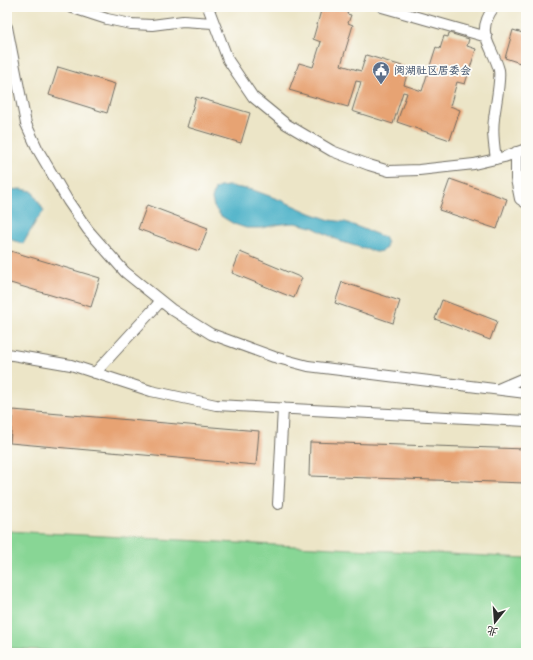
<svg xmlns="http://www.w3.org/2000/svg" width="533" height="660" font-family="Delius,'LXGW WenKai TC',sans-serif">
  <style>
    .green { fill: #88d695; stroke: #5a8060 }
    .water { fill: #48b0c7; stroke: #3a6e79 }
    .building { fill: #e7a373 }
    .lines { fill: none; stroke-linecap: round; stroke-linejoin: round }
    .lane-casing { stroke: #6f6c62; stroke-width: 12 }
    .lane { stroke: #fff; stroke-width: 10 }
    .labels { text-anchor: middle; dominant-baseline: central; stroke-width: 3.5; stroke-linejoin: round; paint-order: stroke }
    .service-label { font-size: 11px; font-weight: bold; fill: #4e5e75; stroke: #fdfcf7; text-anchor: start }
  </style>
  <rect width="100%" height="100%" fill="#fdfcf7"/>
  <filter id="ink" filterUnits="userSpaceOnUse"><feTurbulence type="fractalNoise" baseFrequency=".025" numOctaves="2"/><feDisplacementMap in="SourceGraphic" scale="8" xChannelSelector="R" yChannelSelector="G"/><feConvolveMatrix kernelMatrix="1 2 1 2 8 2 1 2 1" color-interpolation-filters="sRGB"/></filter>
  <filter id="wash" filterUnits="userSpaceOnUse"><feTurbulence type="fractalNoise" baseFrequency=".012" numOctaves="4" result="noise"/><feDisplacementMap in="SourceGraphic" scale="16" xChannelSelector="R" yChannelSelector="G"/><feGaussianBlur stdDeviation="0.9" result="paint"/><feColorMatrix in="noise" values="0 0 0 0 0 0 0 0 0 0 0 0 0 0 0 0 0 1.4 0 .05"/><feComposite in="paint" operator="in"/></filter>
  <g filter="url(#wash)">
    <rect width="100%" height="100%" fill="#ece5c7"/>
    <!-- green -->
    <path class="green" d="M 7,531 L 526,558 L 526,653 L 85,653 L 7,648 Z"/>
    <!-- water -->
    <path class="water" d="M 228,186 L 253,190 L 283,201 L 310,213 L 330,220 L 345,222 L 384,237 L 387,243 L 386,248 L 382,251 L 376,252 L 342,242 L 312,227 L 295,223 L 281,224 L 262,228 L 246,228 L 234,224 L 221,216 L 214,207 L 212,199 L 215,189 L 220,187 Z
      M 21,189 L 32,191 L 44,211 L 36,221 L 23,244 L 7,238 L 7,192 L 9,190 Z"/>
    <g id="blocks">
      <!-- building -->
      <path class="building" d="M 322,7 L 349,7 L 347,14 L 351,15 L 348,23 L 353,25 L 341,65 L 361,71 L 366,55 L 409,68 L 404,85 L 422,91 L 436,47 L 440,49 L 444,36 L 448,37 L 449,33 L 469,39 L 467,46 L 476,49 L 465,84 L 457,82 L 450,106 L 460,110 L 450,140 L 397,122 L 407,93 L 403,92 L 393,124 L 352,111 L 361,82 L 356,81 L 348,107 L 289,90 L 299,63 L 313,67 L 321,42 L 313,39 Z
        M 513,30 L 526,34 L 526,65 L 505,58 Z
        M 58,67 L 115,84 L 107,113 L 49,95 Z
        M 196,97 L 250,113 L 241,143 L 187,127 Z
        M 450,179 L 507,199 L 497,229 L 439,210 Z
        M 147,205 L 208,228 L 199,251 L 138,229 Z
        M 7,250 L 100,278 L 91,307 L 7,282 Z
        M 240,252 L 302,278 L 294,298 L 232,273 Z
        M 342,282 L 400,301 L 393,323 L 335,303 Z
        M 442,300 L 497,321 L 490,340 L 435,319 Z
        M 13,410 L 259,431 L 256,465 L 10,443 Z
        M 310,442 L 526,449 L 526,483 L 309,476 Z"/>
    </g>
  </g>
  <g filter="url(#ink)">
    <use href="#blocks" fill-opacity="0" stroke="#6f6c62" stroke-width="1"/>
    <g class="lines">
      <!-- lane casing -->
      <g class="lane-casing">
        <path id="lane" d="M 70,7 L 107,19 L 131,24 L 152,25 L 183,21 L 213,23
          M 208,7 L 228,60 L 253,97 L 286,124 L 332,151 L 369,165 L 389,171 L 419,170 L 474,164 L 504,157 L 526,149
          M 382,7 L 487,37
          M 494,7 C 474,34 492,44 499,70 C 501,80 495,108 494,119 C 492,133 494,145 496,159
          M 7,27 L 26,124 L 38,150 L 68,201 L 88,230 L 125,272 L 171,309 L 211,334 L 274,357 L 308,366 L 526,393
          M 516,152 L 516,179 L 520,199 L 526,203
          M 7,354 L 71,365 L 151,391 L 216,405 L 526,421
          M 95,373 L 161,301
          M 498,389 L 526,377
          M 278,504 L 283,408"/>
      </g>
      <!-- lane -->
      <use href="#lane" class="lane"/>
    </g>
  </g>
  <!-- icons -->
  <defs>
    <g id="civic-pin" transform="scale(0.9)"><path d="M0 17L-7.5 6A9.5 9.5 0 1 1 7.5 6Z" fill="#5c6f8a" stroke="#fdfcf7"/><path d="M-.6-6.5H3V-4.5H.6V-3L4-1V1h2V6H-6V1h2V-1L-.6-3ZM-1.2 2.5V6h2.4V2.5Z" fill="#fff"/></g>
  </defs>
  <g fill-rule="evenodd">
    <use href="#civic-pin" x="381" y="70"/>
  </g>
  <g class="labels">
    <!-- service labels -->
    <g class="service-label">
      <text x="394" y="70">阅湖社区居委会</text>
    </g>
  </g>
  <!-- margin -->
  <rect width="533" height="660" fill="none" stroke="#fdfcf7" stroke-width="24"/>
  <!-- north arrow -->
  <g transform="translate(495 622) rotate(197)" stroke="#fdfcf7" stroke-width="3" paint-order="stroke">
  <path d="M0-3L7 15L0 10L-7 15Z" fill="#2b2b2b"/>
  <text y="-6" font-size="11" font-weight="bold" text-anchor="middle" fill="#2b2b2b">北</text>
  </g>
</svg>
